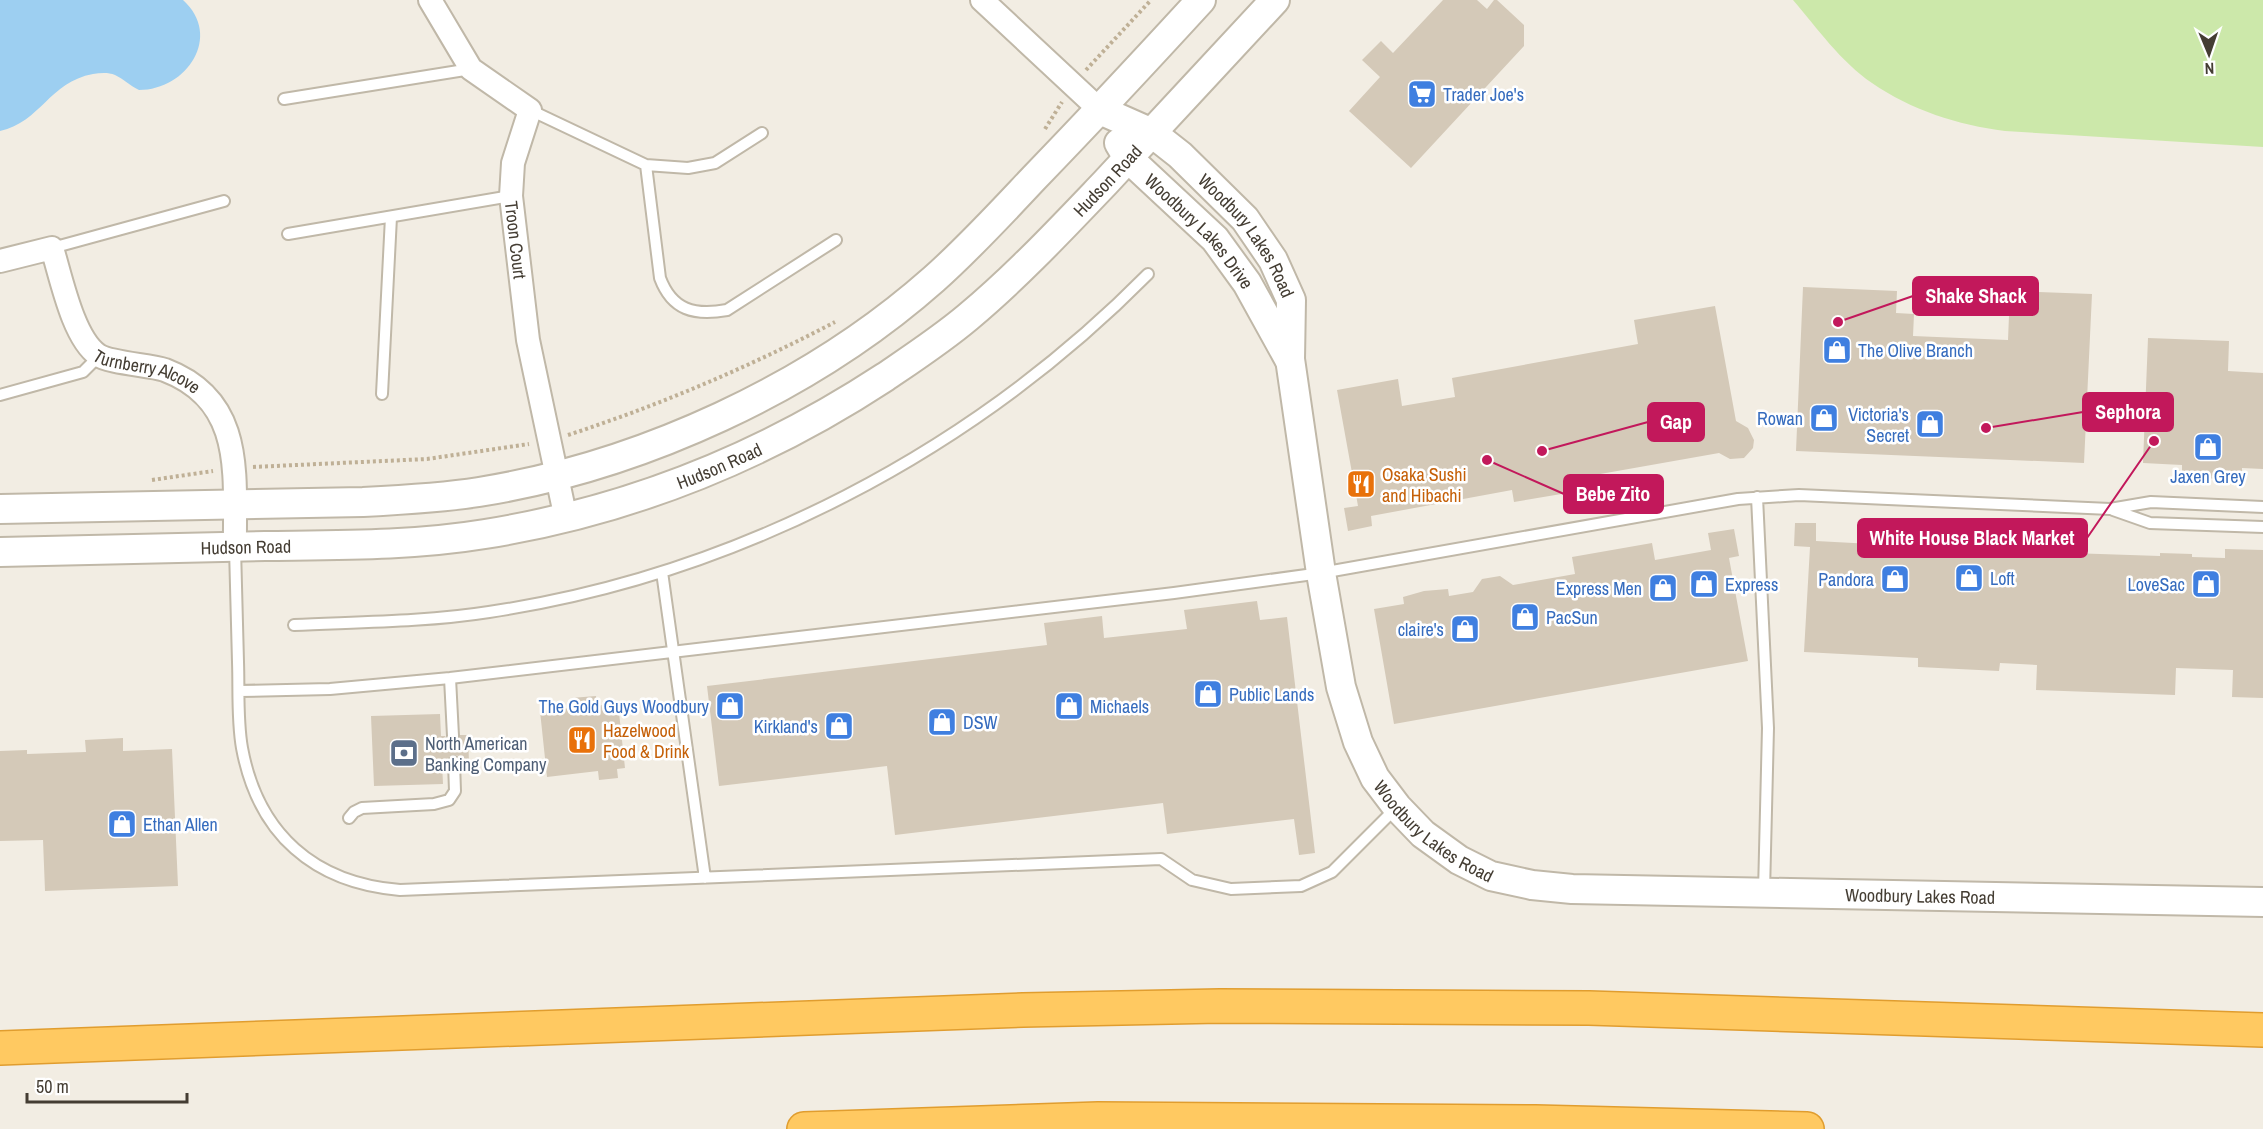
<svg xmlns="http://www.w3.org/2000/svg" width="2263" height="1129" font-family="'Archivo Narrow',sans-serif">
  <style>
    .green { fill: #cce8aa }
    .water { fill: #9dcff1 }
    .building { fill: #d4c9b8 }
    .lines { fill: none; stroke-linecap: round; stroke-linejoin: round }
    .service-casing { stroke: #c0b8a8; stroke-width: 14 }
    .minor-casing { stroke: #c0b8a8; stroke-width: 26 }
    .tertiary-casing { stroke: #c0b8a8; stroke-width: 32 }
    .motorway-casing { stroke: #e09d2f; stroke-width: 36 }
    .path { stroke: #bfb096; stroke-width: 4; stroke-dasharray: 3 3; stroke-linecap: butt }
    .service { stroke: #fff; stroke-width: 10 }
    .minor { stroke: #fff; stroke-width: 22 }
    .tertiary { stroke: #fff; stroke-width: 28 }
    .motorway { stroke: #ffc961; stroke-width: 33 }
    .labels { text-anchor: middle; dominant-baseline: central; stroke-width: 5; stroke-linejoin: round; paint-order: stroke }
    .shop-label { font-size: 18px; fill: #366cbe; stroke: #fff; text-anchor: start }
    .street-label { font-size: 18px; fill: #443d33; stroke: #fff }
    .food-label { font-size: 18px; fill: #c56008; stroke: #fff; text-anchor: start }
    .service-label { font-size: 18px; fill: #4e5e75; stroke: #fff; text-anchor: start }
    .leader { fill: none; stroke: #c2185b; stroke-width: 2 }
    .callout-dot { fill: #c2185b; stroke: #fff; stroke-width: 2 }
    .callout { fill: #c2185b; stroke: #c2185b; stroke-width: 2 }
    .callout-label { font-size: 20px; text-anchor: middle; font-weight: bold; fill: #fff }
  </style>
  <rect width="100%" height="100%" fill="#f2ede3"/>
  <!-- green -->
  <path class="green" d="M 1793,0 L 2263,0 L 2263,147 L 2005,131 C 1958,125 1911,110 1872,83 C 1841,62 1817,28 1793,0 Z"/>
  <!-- water -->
  <path class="water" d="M 0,0 L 183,0 C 223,36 187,90 139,90 C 130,86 124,79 115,75 C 108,72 100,73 93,74 C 49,82 41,122 0,131 Z"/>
  <!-- building -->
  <path class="building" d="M 1443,0 L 1477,0 L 1487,9 L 1494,0 L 1497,0 L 1524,25 L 1524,46 L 1411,168 L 1349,111 L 1380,77 L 1362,60 L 1381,41 L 1393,53 Z
    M 1803,287 L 1897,291 L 1896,313 L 1914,314 L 1913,336 L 2008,340 L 2010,291 L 2092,294 L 2084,463 L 1796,451 Z
    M 1715,306 L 1736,421 L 1748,428 L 1754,440 L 1753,448 L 1744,458 L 1730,459 L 1719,453 L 1589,476 L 1591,489 L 1514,502 L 1512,490 L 1371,516 L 1372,526 L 1348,531 L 1344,508 L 1358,506 L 1337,390 L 1398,379 L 1402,406 L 1455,397 L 1452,378 L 1638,344 L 1634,320 Z
    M 2148,338 L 2229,341 L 2228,371 L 2263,373 L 2263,469 L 2242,468 L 2242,480 L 2182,477 L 2182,465 L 2143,463 Z
    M 1795,523 L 1816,523 L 1816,541 L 1872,544 L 1872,534 L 1901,536 L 1900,546 L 1950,548 L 1951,534 L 2005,537 L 2004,551 L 2029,552 L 2047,539 L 2059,539 L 2070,553 L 2160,556 L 2160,553 L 2192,554 L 2192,557 L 2225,558 L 2225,549 L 2263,550 L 2263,698 L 2232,697 L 2233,670 L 2176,668 L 2175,695 L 2036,690 L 2037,665 L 2000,663 L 1999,671 L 1918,667 L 1918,658 L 1804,652 L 1810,547 L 1794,546 Z
    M 1734,529 L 1739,556 L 1729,558 L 1748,661 L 1394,724 L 1374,609 L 1404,604 L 1403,597 L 1424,591 L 1448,589 L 1449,596 L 1473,592 L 1482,579 L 1500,576 L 1513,585 L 1575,574 L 1572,557 L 1652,543 L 1655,560 L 1711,550 L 1708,533 Z
    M 1257,601 L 1260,620 L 1287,617 L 1315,853 L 1299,855 L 1294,819 L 1167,834 L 1163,803 L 895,835 L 887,766 L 719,786 L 707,686 L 1047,645 L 1044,623 L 1102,616 L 1104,638 L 1187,629 L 1184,610 Z
    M 596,696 L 597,706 L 618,703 L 625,768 L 617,769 L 618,778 L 599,780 L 598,771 L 547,777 L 540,711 L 572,708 L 571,698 Z
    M 440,714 L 441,736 L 445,736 L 449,742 L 457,743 L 460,735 L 468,735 L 469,762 L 462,762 L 457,755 L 450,756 L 447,762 L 442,763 L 443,784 L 374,786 L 371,716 Z
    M 123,738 L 123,751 L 172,749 L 178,886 L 45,891 L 43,840 L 0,841 L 0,751 L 27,750 L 27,754 L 86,752 L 85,740 Z"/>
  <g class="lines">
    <!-- service casing -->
    <g class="service-casing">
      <path id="service" d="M 284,99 L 471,69
        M 530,110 L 646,165 L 688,168 L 715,163 L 762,133
        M 646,165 L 660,278 C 672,310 694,316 727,310 L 836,240
        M 288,234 L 511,196
        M 52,248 L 224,201
        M 382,394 L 391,217
        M 0,395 L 83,372 L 99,356
        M 1757,497 L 1768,728 L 1764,892
        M 2113,510 L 2150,523 L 2263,527
        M 235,548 C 236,586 237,624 238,662 C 239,689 237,720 242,748 C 258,834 314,883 400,890 L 1161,859 L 1192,880 L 1231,889 L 1301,886 L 1332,872 L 1397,807
        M 662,572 L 705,878
        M 294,625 C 359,622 425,622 489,612 C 737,575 972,452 1148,274
        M 450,678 L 453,736
        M 239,691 L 330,689 L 450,678 L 1174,593 L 1321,573 L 1738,499 L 1799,495 L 2110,509 L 2151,502 L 2263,507
        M 349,818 L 354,812 L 362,808 L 434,804 L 449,800 L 455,791 L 454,762"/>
    </g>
    <!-- minor casing -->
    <g class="minor-casing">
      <g id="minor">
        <path id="s1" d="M 430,0 L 471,69 L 530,110 L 513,163 L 511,196 L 528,340 L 566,519"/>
        <path d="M 982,0 L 1100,110"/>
        <path id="s2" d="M 0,261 L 52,248 C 61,277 73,338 98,355 C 109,363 150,365 165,370 C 246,401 234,476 235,547"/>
      </g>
    </g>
    <!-- tertiary casing -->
    <g class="tertiary-casing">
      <g id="tertiary">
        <path id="s3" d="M 1100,110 L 1152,133 L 1180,155 L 1245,219 L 1273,260 L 1291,300 L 1290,359 L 1321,573 L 1341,687 L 1358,742 L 1375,778 L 1397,807 L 1423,834 L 1459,860 L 1491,876 L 1532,885 L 1572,889 L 2263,902"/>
        <path id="s4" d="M 1119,143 L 1128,158 L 1215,239 L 1247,283 L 1289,359"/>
        <path d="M 0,509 L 363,502 C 402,500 441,498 479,492 C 641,466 811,388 934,279 C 969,248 1001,213 1034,178 C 1090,120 1146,60 1201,0"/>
        <path id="s5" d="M 0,552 C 88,550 176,548 265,546 C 338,545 412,546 485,534 C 629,511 763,457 885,377 C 913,358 942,339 968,317 C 1017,276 1061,229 1105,183 C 1162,122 1218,61 1275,0"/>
      </g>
    </g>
    <!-- motorway casing -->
    <g class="motorway-casing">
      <path id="motorway" d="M 0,1048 L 1023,1010 L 1220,1006 L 1589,1008 L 2263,1030
        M 804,1129 L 1098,1119 L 1536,1122 L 1807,1129"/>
    </g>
    <!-- path -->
    <path class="path" d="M 1086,70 L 1151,0
      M 1045,129 L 1062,102
      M 568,435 C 660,405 749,367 835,322
      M 253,467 L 427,459 L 529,444
      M 152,480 L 213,471"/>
    <!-- service -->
    <use href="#service" class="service"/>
    <!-- minor -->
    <use href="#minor" class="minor"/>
    <!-- tertiary -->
    <use href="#tertiary" class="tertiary"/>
    <!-- motorway -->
    <use href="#motorway" class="motorway"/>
  </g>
  <!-- icons -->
  <defs>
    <g id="supermarket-square" transform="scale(1.5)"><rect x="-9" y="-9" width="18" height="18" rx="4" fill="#3f7fe0" stroke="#fff"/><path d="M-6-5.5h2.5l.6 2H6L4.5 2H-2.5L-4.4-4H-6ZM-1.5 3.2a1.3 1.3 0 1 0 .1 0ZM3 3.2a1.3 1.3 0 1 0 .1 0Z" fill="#fff"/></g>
    <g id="shop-square" transform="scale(1.5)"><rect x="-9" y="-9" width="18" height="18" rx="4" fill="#3f7fe0" stroke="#fff"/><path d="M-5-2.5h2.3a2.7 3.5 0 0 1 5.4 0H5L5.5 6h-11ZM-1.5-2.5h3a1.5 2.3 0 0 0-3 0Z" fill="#fff"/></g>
    <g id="restaurant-square" transform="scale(1.5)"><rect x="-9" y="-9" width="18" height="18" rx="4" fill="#e8710a" stroke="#fff"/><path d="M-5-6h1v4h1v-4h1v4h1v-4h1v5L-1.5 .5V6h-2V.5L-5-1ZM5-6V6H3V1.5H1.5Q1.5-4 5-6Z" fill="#fff"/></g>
    <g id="bank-square" transform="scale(1.5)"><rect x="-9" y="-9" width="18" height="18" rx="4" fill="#5c6f8a" stroke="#fff"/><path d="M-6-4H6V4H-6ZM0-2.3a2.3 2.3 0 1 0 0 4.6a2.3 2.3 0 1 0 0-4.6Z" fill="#fff"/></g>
  </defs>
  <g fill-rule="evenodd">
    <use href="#supermarket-square" x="1422" y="94"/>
    <use href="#shop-square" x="1837" y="350"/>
    <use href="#shop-square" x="1824" y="418"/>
    <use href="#shop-square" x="1930" y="424"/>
    <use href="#shop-square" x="2208" y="447"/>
    <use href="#restaurant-square" x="1361" y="484"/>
    <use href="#shop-square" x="1969" y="578"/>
    <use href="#shop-square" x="1895" y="579"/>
    <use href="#shop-square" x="1704" y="584"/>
    <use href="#shop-square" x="2206" y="584"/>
    <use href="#shop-square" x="1663" y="588"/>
    <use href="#shop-square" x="1525" y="617"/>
    <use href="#shop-square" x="1465" y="629"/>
    <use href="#shop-square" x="1208" y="694"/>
    <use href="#shop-square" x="730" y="706"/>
    <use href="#shop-square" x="1069" y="706"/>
    <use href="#shop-square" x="942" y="722"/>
    <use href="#shop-square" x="839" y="726"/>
    <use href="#restaurant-square" x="582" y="740"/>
    <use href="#bank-square" x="404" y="753"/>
    <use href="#shop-square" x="122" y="824"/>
  </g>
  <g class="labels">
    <!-- shop labels -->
    <g class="shop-label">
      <text x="1443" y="94">Trader Joe's</text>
      <text x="1858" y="350">The Olive Branch</text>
      <text x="1909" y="414" text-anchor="end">Victoria's<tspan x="1909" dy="21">Secret</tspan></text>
      <text x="1803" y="418" text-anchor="end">Rowan</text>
      <text x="2208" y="476" text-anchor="middle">Jaxen Grey</text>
      <text x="1990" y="578">Loft</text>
      <text x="1874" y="579" text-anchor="end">Pandora</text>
      <text x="1725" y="584">Express</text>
      <text x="2185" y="584" text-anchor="end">LoveSac</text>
      <text x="1642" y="588" text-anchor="end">Express Men</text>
      <text x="1546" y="617">PacSun</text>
      <text x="1444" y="629" text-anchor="end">claire's</text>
      <text x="1229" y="694">Public Lands</text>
      <text x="709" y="706" text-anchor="end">The Gold Guys Woodbury</text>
      <text x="1090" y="706">Michaels</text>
      <text x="963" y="722">DSW</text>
      <text x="818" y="726" text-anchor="end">Kirkland's</text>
      <text x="143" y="824">Ethan Allen</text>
    </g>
    <!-- street labels -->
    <g class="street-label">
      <text stroke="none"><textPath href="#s5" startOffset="1216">Hudson Road</textPath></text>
      <text stroke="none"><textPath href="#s4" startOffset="120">Woodbury Lakes Drive</textPath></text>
      <text stroke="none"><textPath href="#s3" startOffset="198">Woodbury Lakes Road</textPath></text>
      <text stroke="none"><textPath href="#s1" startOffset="285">Troon Court</textPath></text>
      <text stroke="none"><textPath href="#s2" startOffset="224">Turnberry Alcove</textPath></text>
      <text stroke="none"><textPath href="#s5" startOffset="730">Hudson Road</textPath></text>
      <text stroke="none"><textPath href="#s5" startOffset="246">Hudson Road</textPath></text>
      <text stroke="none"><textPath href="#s3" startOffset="846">Woodbury Lakes Road</textPath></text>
      <text stroke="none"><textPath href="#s3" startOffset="1350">Woodbury Lakes Road</textPath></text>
    </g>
    <!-- food labels -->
    <g class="food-label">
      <text x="1382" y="474">Osaka Sushi<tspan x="1382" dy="21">and Hibachi</tspan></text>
      <text x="603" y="730">Hazelwood<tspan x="603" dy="21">Food &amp; Drink</tspan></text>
    </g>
    <!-- service labels -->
    <g class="service-label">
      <text x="425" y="743">North American<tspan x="425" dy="21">Banking Company</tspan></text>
    </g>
  </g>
  <!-- callouts -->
  <path class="leader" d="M1838 322L1913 296M1986 428L2083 412M1542 451L1648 422M1487 460L1564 494M2154 441L2087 538"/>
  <g class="callout-dot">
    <circle cx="1838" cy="322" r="6"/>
    <circle cx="1986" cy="428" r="6"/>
    <circle cx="1542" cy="451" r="6"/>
    <circle cx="1487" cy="460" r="6"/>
    <circle cx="2154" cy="441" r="6"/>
  </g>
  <g class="callout">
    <rect x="1913" y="277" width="125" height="38" rx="6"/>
    <rect x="2083" y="393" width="90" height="38" rx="6"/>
    <rect x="1648" y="403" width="56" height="38" rx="6"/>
    <rect x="1564" y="475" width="99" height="38" rx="6"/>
    <rect x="1858" y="519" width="229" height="38" rx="6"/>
  </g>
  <g class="callout-label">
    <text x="1976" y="303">Shake Shack</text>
    <text x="2128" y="419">Sephora</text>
    <text x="1676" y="429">Gap</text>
    <text x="1613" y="501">Bebe Zito</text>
    <text x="1972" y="545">White House Black Market</text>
  </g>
  <!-- north arrow -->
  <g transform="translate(2209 54) rotate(178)" stroke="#ffffff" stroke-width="4.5" paint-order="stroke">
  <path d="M0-4.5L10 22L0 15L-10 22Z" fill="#443d33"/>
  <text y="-9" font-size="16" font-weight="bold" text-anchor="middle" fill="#443d33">N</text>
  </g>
  <!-- scale -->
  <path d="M27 1093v9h160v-9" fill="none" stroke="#443d33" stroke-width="3"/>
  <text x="36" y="1093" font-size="18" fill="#443d33" stroke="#ffffff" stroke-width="4.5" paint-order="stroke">50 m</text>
</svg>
